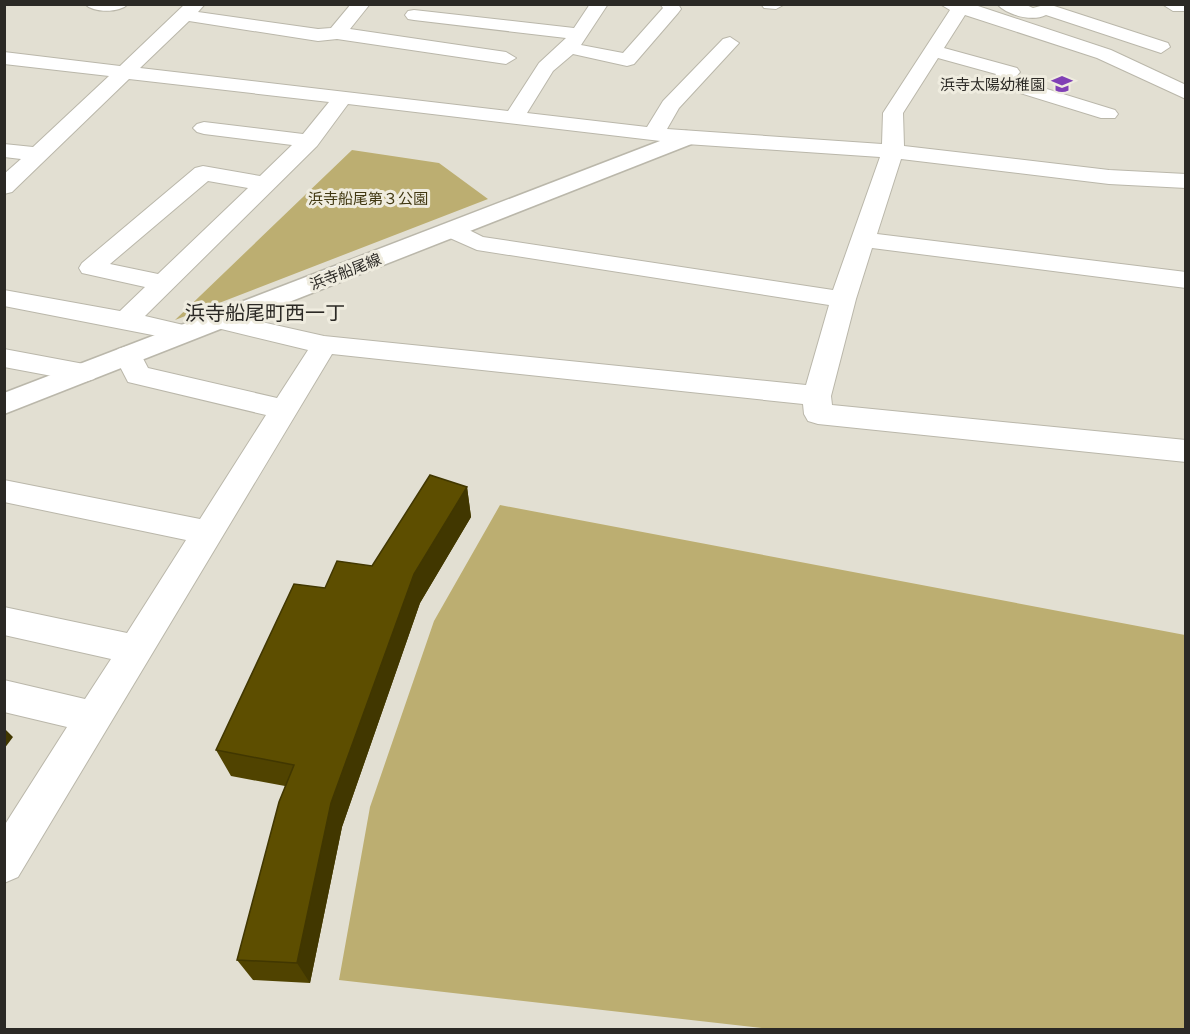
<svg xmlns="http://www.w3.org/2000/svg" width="1190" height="1034" font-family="'Noto Sans','Noto Sans JP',sans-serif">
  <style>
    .green { fill: #bcae71 }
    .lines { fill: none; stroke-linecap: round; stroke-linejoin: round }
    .street-casing { stroke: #bab7aa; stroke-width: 2 }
    .secondary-casing { stroke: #bab7aa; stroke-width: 3 }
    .street { fill: #fff; fill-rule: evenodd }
    .secondary { fill: #fff; fill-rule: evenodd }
    .wall { fill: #504300 }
    .shaded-wall { fill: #413700 }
    .building { fill: #5d4e00; stroke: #413700; stroke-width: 1.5 }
    .labels { text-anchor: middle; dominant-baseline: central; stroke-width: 6; stroke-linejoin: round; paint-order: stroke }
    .far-poi-label { font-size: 15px; fill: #2b2925; stroke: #efecdf; text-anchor: end }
    .far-park-label { font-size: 15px; fill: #413812; stroke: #efecdf }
    .far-street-label { font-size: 15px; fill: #2b2925; stroke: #efecdf }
    .neighbourhood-label { font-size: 20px; fill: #2b2925; stroke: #efecdf }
  </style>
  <rect width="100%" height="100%" fill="#e2dfd2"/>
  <!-- green -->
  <path class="green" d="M 352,150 L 439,163 L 488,199 L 175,320 Z
    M 500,505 L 1185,635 L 1185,1029 L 770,1029 L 339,980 L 370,807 L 434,621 Z"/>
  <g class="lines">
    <!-- street casing -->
    <g class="street-casing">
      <path id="street" d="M 85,4 L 128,4 C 120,13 93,13 85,4 Z
        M 185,4 L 205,4 L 198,12 L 318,29 L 331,28 L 351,4 L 370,4 L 350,29 L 506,52 L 516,58 L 506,64 L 337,39 L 318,41 L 189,21 L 140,68 L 508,111 L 539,63 L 566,38 L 414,20 L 408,19 L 405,15 L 408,11 L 414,10 L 574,28 L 590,4 L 608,4 L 581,45 L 623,53 L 663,8 L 660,4 L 678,4 L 681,9 L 678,13 L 634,64 L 627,66 L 573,54 L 553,71 L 527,113 L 647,127 L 663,101 L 723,39 L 730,37 L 739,43 L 679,108 L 667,129 L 882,144 L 883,113 L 950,10 L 940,4 L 972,4 L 1111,50 L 1186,85 L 1186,99 L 1097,58 L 965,15 L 944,48 L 1017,68 L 1020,72 L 1014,79 L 1115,110 L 1118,114 L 1115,118 L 1101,118 L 994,85 L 991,81 L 996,74 L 938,58 L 903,113 L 904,146 L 1109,170 L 1186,174 L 1186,188 L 1109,184 L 901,159 L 877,234 L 1186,272 L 1186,288 L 872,248 L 856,299 L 831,396 L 832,405 L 1186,440 L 1186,462 L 818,424 L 808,421 L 804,414 L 803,404 L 332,354 L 18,877 L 4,883 L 4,826 L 67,727 L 4,712 L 4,680 L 85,699 L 111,659 L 4,635 L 4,607 L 127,633 L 186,540 L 4,502 L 4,480 L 200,519 L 266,415 L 128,382 L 114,355 L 118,349 L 128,346 L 138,349 L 148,368 L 277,398 L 308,350 L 209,326 L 205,320 L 209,314 L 218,312 L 324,336 L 806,385 L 829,305 L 477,250 L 443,235 L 439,230 L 443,225 L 459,225 L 483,237 L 833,290 L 880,157 L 686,144 L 348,104 L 317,146 L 145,316 L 192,327 L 196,333 L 192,339 L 183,341 L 4,306 L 4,290 L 120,311 L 145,287 L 82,273 L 79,268 L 82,263 L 195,168 L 203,166 L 260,176 L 292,145 L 204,134 L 197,132 L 193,128 L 197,124 L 204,122 L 303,134 L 329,102 L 129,79 L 12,192 L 4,194 L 4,174 L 21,159 L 4,157 L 4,144 L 33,147 L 109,76 L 4,64 L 4,52 L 120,66 ZM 208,181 L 248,188 L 158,274 L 110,264 Z
        M 761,4 L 785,4 L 776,9 L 764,8 Z
        M 997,4 L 1024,4 L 1033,8 L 1048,4 L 1168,43 L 1170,47 L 1161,53 L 1046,15 C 1032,22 1007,15 997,4 Z
        M 1162,4 L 1186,4 L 1186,11 L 1173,11 Z
        M 4,349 L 84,364 L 94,367 L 98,373 L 94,379 L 84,382 L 4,367 Z"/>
    </g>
    <!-- secondary casing -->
    <g class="secondary-casing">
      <path id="secondary" d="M 686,131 L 694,133 L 697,138 L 694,143 L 4,414 L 4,393 Z"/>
    </g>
    <!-- street -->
    <use href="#street" class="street"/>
    <!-- secondary -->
    <use href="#secondary" class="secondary"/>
  </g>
  <!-- wall -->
  <path class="wall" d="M 467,487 L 471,517 L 420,603 L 342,827 L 310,983 L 253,980 L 237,960 L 285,786 L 231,776 L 216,750 L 325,588 L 372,566 Z"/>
  <!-- shaded-wall -->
  <path class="shaded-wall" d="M 467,487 L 471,517 L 420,603 L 342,827 L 310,983 L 297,963 L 331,803 L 414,574 Z
    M 4,728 L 13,737 L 4,749 Z"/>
  <!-- building -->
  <path class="building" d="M 430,475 L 467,487 L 414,574 L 331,803 L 297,963 L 237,960 L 279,802 L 294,765 L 216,750 L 294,584 L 325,588 L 337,561 L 372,566 Z"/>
  <!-- icons -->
  <defs>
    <g id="school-bare" transform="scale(1.62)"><path d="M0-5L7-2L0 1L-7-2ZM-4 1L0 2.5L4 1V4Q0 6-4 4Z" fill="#8040b5" stroke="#efecdf" stroke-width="2.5" paint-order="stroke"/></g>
  </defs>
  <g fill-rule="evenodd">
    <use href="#school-bare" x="1062" y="84"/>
  </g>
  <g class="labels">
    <!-- far-poi labels -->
    <g class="far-poi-label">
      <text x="1045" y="84">浜寺太陽幼稚園</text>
    </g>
    <!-- far-park labels -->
    <g class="far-park-label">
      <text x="368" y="198">浜寺船尾第３公園</text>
    </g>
    <!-- far-street labels -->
    <g class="far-street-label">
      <text transform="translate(345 271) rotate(-21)">浜寺船尾線</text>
    </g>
    <!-- neighbourhood labels -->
    <g class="neighbourhood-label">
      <text x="265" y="312">浜寺船尾町西一丁</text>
    </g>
  </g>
  <!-- border -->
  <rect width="1190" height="1034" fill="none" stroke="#2b2925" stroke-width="12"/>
</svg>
